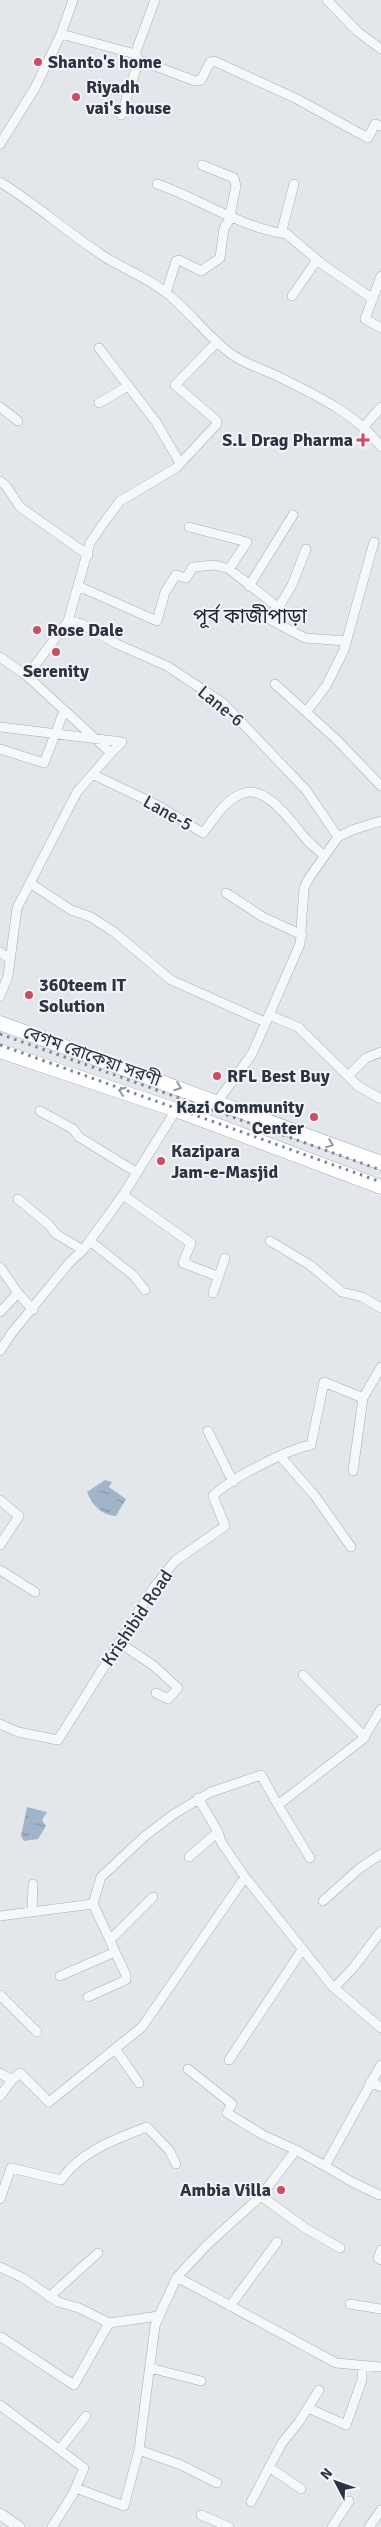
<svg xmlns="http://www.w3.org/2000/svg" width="381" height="2527" font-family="Signika,'Noto Sans Bengali',sans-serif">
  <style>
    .water { fill: url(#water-ripples) }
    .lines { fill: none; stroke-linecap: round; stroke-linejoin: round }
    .minor-casing { stroke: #a8aeb5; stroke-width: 10 }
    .tertiary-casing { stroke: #a8aeb5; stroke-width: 12 }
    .primary-casing { stroke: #a3abb7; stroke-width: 15 }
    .minor { stroke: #f6f7f9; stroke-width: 9 }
    .tertiary { stroke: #f6f7f9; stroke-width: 11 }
    .primary { stroke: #fff; stroke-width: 14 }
    .rail { stroke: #7d8695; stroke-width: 3; stroke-dasharray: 2.5 5; stroke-linecap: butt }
    .oneway { stroke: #959aa1 }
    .poi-dot { fill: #cc4c61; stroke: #f3f5f8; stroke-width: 2 }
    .labels { text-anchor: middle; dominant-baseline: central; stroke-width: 4; stroke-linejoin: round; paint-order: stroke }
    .poi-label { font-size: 18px; font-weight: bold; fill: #2b3443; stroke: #f3f5f8; text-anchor: start }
    .street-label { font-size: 18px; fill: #2b3443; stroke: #f3f5f8 }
    .quarter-label { font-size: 20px; fill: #1d2534; stroke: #f3f5f8 }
  </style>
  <defs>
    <pattern id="water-ripples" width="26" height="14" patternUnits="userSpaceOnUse" patternTransform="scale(1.25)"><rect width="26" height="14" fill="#a0b5ca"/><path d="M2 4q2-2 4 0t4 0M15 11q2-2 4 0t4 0" fill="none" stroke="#8394a6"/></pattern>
  </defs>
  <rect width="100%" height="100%" fill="#e3e7eb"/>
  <!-- water -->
  <path class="water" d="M 105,1480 L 112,1482 L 109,1487 L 126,1499 L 116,1516 C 101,1515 92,1505 87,1492 Z
    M 27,1807 L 47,1812 L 42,1820 L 46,1826 L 38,1839 L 24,1841 L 21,1836 Z"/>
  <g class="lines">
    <!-- minor casing -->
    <g class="minor-casing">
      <path id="minor" d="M 327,0 L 358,32 L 381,49
        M 61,34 L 135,54 L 139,60 L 195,81 L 201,80 L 210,62 L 214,61 L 297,99 L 368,138 L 375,124 L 381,126
        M 135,54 L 155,0
        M 121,115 L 139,60
        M 0,144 L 35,88 L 61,34 L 73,0
        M 202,165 L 234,178 L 236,186 L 230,215
        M 0,182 C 36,204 67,232 102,255 C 124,270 150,278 170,296 C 193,315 209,339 234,356 C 246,364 262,369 275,375 C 311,393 358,414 381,447
        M 157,184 C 201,199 241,228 287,234
        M 294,184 L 282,230 L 322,264 L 373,299
        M 381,276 L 365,319 L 381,328
        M 166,293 L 176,261 L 179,260 L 201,271 L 220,258 L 224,228 L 232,216
        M 292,296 L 317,260
        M 99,348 L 156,422 L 180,463
        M 99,403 L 128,386
        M 0,407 L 18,421
        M 363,428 L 381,407
        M 0,481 L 6,486 L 20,507 L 88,555
        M 189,527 L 247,542 L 229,569
        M 306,549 L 292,585 L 271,620 L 305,638 L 346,641
        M 78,586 L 157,621 L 165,592 L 176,575 L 186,578 L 193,567 L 215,565 L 229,569 L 279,608
        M 249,586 L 293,515
        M 68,621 L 82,624 L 117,644 L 167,666 L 223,703 L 306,790 L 338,837
        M 0,657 L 27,676
        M 275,684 L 336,739 L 381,786
        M 307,711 L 326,686 L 344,650 L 374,542
        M 0,727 L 122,742 L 111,753
        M 0,749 L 44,763 L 64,711
        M 94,775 L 159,806 L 203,833 C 214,819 224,801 241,794 C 266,782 293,825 307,840 C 312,845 318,850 324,856
        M 30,883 L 71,910 L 91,917 L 114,932 L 171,980 L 265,1022
        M 226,893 L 263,917 L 302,935
        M 0,952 L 10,959
        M 0,996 L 8,976 L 17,908 L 77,792 L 111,753 L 27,676 L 68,621 L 90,543 L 105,521 L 120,501 L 176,468 L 217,424 L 217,421 L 175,385 L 216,343
        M 269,1015 L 298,1027 L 358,1086 L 381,1099
        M 348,1076 L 366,1058 L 381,1052
        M 217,1102 L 252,1054 L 300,944 L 304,888 L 309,878 L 338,837 L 352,830 L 381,821
        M 40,1111 L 73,1129 L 79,1137 L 136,1172
        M 123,1195 L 191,1243 L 183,1263 L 217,1276
        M 18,1199 L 49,1225 L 56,1234 L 83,1250
        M 90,1241 L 134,1276 L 145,1290
        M 270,1241 L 310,1265 L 342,1292 L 362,1297 L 381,1308
        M 0,1267 L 18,1293 L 33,1310
        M 213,1293 L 225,1258
        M 0,1312 L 18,1293
        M 0,1351 L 11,1334 L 69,1263 L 83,1250 L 123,1195 L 176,1110
        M 208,1431 L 233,1482
        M 280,1456 L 315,1496 L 351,1547
        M 353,1471 L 363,1398
        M 0,1500 L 19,1516 L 0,1545
        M 0,1570 L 35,1592
        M 120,1643 L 154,1666 L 178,1688 L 168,1699 L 156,1693
        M 303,1675 L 365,1737
        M 0,1724 L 18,1732 L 58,1740 L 154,1587 L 175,1561 L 225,1526 L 213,1496 C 229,1479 288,1449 311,1445 L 324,1382 L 363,1398 L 381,1367
        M 198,1798 L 218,1832 L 221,1842 L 245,1877 L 332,1986 L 381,2028
        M 278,1805 L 310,1858
        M 189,1857 L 218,1832
        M 323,1901 L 360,1868 L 381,1854
        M 32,1912 L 33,1884
        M 0,1916 L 93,1904
        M 110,1940 L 93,1904 L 101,1877 L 145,1836 L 174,1814 L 211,1792 L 261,1775 L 278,1805 L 363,1739 L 381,1709
        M 60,1976 L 115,1952 L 110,1940 L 153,1897
        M 334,1988 L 354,1967 L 381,1931
        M 0,1995 L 37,2032
        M 88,1997 L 126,1980 L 126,1975 L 115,1952
        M 116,2050 L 139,2083
        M 229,2060 L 302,1950
        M 188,2069 L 232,2104 L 227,2113 L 263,2135 L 296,2150
        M 0,2073 L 12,2080 L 20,2073 L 49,2102 L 142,2027 L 245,1877
        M 370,2082 L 381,2087
        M 0,2096 L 12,2080
        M 325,2166 L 352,2182 L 379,2195
        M 261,2196 L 305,2228 L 340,2248
        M 0,2199 L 11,2168 L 61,2180 C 81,2151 116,2139 147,2127 L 169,2150 L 176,2164
        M 381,2250 L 378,2258 L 381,2260
        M 0,2267 L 23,2278 L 58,2302 L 79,2308 L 109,2323 L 159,2316 L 177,2277 L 208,2244 L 261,2196 L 296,2150 L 325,2166 L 381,2065
        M 177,2277 L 336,2363 L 381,2367
        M 49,2297 L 98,2253
        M 350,2304 L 381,2309
        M 230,2306 L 277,2242
        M 159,2316 L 155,2326 L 139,2450 L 181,2465 L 217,2483
        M 1,2337 L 74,2385 L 109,2323
        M 150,2368 L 201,2381
        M 0,2405 L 84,2468 L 73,2494 L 52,2527
        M 308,2408 L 346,2425 L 362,2380 L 362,2366
        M 60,2449 L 86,2416
        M 269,2467 L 301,2489
        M 76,2488 L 124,2506 L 139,2450
        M 251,2502 L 282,2443 L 299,2422 L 319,2390
        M 201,2515 L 229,2527
        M 332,2527 L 349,2501
        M 369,2527 L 381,2510"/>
    </g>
    <!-- tertiary casing -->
    <g class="tertiary-casing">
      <path id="tertiary" d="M 0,2514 L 19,2527"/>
    </g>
    <!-- primary casing -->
    <g class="primary-casing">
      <path id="primary" d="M 0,1023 L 381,1163
        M 0,1051 L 176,1110 L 381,1187"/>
    </g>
    <!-- minor -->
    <use href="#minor" class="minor"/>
    <!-- tertiary -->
    <use href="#tertiary" class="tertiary"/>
    <!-- primary -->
    <use href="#primary" class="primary"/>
    <!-- rail -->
    <path class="rail" d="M 0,1034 L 381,1170
      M 0,1045 L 381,1182"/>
  </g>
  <!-- one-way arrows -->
  <defs><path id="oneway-chevron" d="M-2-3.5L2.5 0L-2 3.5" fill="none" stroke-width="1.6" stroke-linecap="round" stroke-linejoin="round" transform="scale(1.25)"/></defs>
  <g class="oneway">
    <use href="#oneway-chevron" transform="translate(178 1087) rotate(20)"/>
    <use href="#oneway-chevron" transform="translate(122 1091) rotate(-162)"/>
    <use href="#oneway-chevron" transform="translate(330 1144) rotate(21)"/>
  </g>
  <!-- markers -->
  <g class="poi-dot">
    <circle cx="38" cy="62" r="5"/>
    <circle cx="76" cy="97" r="5"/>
    <path d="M360.5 432.5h5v5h5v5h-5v5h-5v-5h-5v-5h5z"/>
    <circle cx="37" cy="630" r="5"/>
    <circle cx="56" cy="652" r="5"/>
    <circle cx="29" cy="995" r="5"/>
    <circle cx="217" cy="1076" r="5"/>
    <circle cx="314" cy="1117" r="5"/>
    <circle cx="161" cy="1161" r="5"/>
    <circle cx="281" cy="2190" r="5"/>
  </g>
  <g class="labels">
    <!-- poi labels -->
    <g class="poi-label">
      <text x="48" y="62">Shanto's home</text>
      <text x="86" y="87">Riyadh<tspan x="86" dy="21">vai's house</tspan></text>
      <text x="353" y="440" text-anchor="end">S.L Drag Pharma</text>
      <text x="47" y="630">Rose Dale</text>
      <text x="56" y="671" text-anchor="middle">Serenity</text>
      <text x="39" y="985">360teem IT<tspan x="39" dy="21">Solution</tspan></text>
      <text x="227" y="1076">RFL Best Buy</text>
      <text x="304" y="1107" text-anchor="end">Kazi Community<tspan x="304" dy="21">Center</tspan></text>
      <text x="171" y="1151">Kazipara<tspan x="171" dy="21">Jam-e-Masjid</tspan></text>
      <text x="271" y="2190" text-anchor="end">Ambia Villa</text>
    </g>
    <!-- street labels -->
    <g class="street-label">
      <text transform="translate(221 706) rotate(39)">Lane-6</text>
      <text transform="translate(168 813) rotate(29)">Lane-5</text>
      <text transform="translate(92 1056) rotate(20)">বেগম রোকেয়া সরণী</text>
      <text transform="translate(137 1618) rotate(-56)">Krishibid Road</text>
    </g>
    <!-- quarter labels -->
    <g class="quarter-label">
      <text x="250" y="616">পূর্ব কাজীপাড়া</text>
    </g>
  </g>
  <!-- north arrow -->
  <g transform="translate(336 2482) rotate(311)" stroke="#f3f5f8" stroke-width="4" paint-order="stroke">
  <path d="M0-4L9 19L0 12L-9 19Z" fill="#2b3443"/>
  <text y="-8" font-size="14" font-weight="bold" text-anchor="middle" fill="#2b3443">N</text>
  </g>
</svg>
